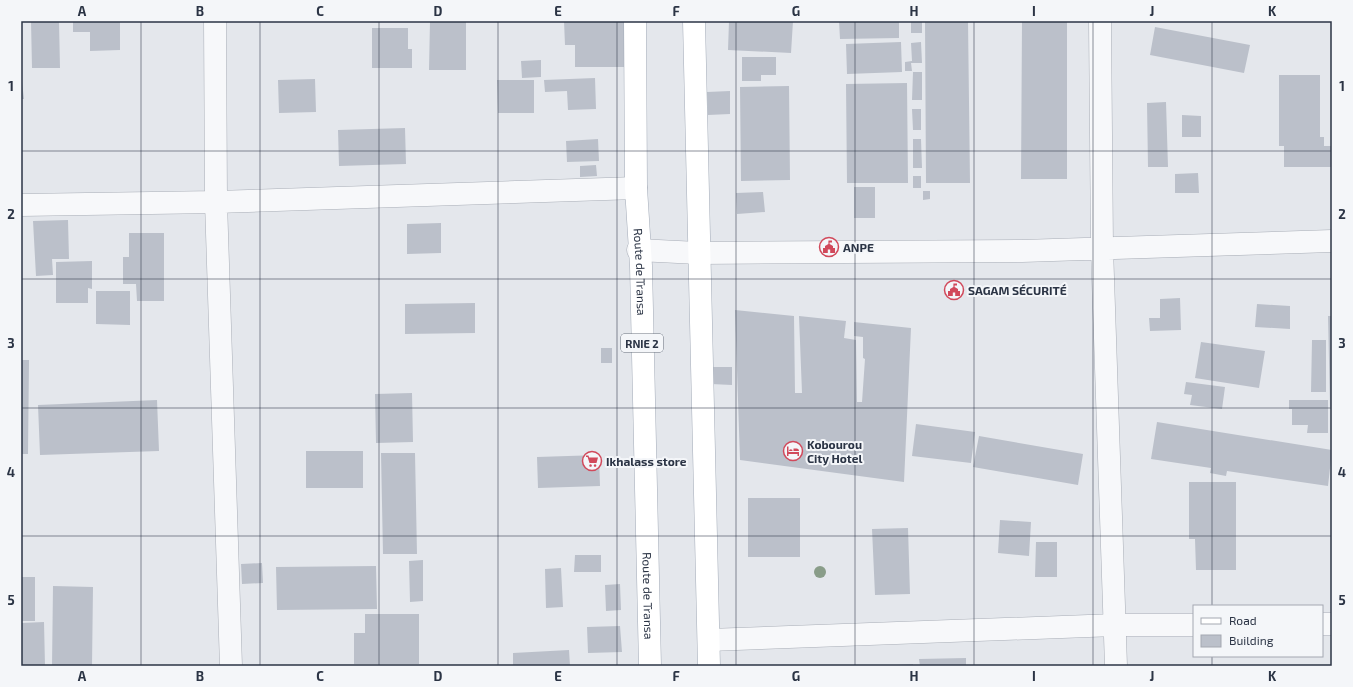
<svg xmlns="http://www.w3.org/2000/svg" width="1353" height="687" font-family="'Exo 2',sans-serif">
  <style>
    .building { fill: #bbc0ca }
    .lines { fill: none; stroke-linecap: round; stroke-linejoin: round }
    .street-casing { stroke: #a9aeb7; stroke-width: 23 }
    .primary-casing { stroke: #a3abb8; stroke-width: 23 }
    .street { stroke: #f7f8fa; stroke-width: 22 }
    .primary { stroke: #fff; stroke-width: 22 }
    .tree { fill: #899d89 }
    .grid { fill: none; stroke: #2b3445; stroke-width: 1; stroke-opacity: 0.55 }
    .labels { text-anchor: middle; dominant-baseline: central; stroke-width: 4; stroke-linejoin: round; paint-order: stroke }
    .shield { fill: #f4f6f9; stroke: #676e7b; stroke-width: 1 }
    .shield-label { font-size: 11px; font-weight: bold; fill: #2b3445 }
    .poi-label { font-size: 12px; font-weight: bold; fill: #2b3445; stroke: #f4f6f9; text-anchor: start }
    .street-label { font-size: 12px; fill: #2b3445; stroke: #f4f6f9 }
    .neatline { fill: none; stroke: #2b3445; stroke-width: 1.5 }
    .grid-label { font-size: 13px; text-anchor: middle; font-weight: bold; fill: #2b3445 }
  </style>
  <rect width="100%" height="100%" fill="#e4e7ec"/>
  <!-- building -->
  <path class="building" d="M 31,21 L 59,21 L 60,68 L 32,68 Z
    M 73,21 L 120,21 L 120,50 L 90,51 L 90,32 L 73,32 Z
    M 430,21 L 466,21 L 466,70 L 429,70 Z
    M 564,21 L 629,21 L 630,67 L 575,67 L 575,45 L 565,45 Z
    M 729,21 L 793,21 L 791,53 L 728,50 Z
    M 839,21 L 899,21 L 899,38 L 840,39 Z
    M 911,21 L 922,21 L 922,33 L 911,33 Z
    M 925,21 L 968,21 L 970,183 L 926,183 Z
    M 1022,21 L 1067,21 L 1067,179 L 1021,179 Z
    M 1155,27 L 1250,45 L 1244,73 L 1150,55 Z
    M 372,28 L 408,28 L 408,49 L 412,49 L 412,68 L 372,68 Z
    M 901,42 L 902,72 L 847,74 L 846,44 Z
    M 921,42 L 922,63 L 911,63 L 912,71 L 905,71 L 905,62 L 912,61 L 911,43 Z
    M 742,57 L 776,57 L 776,75 L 761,75 L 761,81 L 742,81 Z
    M 541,60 L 541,77 L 522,78 L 521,61 Z
    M 913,72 L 922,72 L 922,100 L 912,100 Z
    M 21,74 L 24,99 L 21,99 Z
    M 1279,75 L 1320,75 L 1320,137 L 1324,137 L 1324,146 L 1332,146 L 1332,167 L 1284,167 L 1284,146 L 1279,146 Z
    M 595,78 L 596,109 L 568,110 L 567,91 L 545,92 L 544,80 Z
    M 315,79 L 316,112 L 279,113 L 278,80 Z
    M 497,80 L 534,80 L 534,113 L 498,113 Z
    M 907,83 L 908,183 L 847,183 L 846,84 Z
    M 789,86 L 790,180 L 741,181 L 740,87 Z
    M 730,91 L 730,114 L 708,115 L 707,92 Z
    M 1166,102 L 1168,167 L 1148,167 L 1147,103 Z
    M 912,109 L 921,109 L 921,130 L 913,130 Z
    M 1182,115 L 1201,116 L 1201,137 L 1182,137 Z
    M 405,128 L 406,164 L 339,166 L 338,130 Z
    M 598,139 L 599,161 L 567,162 L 566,141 Z
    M 913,139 L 921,139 L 922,168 L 913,168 Z
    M 596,165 L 597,176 L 580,177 L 580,166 Z
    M 1198,173 L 1199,193 L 1175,193 L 1175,174 Z
    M 913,176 L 921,176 L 921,188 L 913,188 Z
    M 854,187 L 875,187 L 875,218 L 854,218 Z
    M 923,191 L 930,191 L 930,199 L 923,200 Z
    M 763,192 L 765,212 L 737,214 L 736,193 Z
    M 68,220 L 69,259 L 52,259 L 53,275 L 36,276 L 33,221 Z
    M 441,223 L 441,253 L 407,254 L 407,224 Z
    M 129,233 L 164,233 L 164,301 L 137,301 L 136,284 L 123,284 L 123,257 L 129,257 Z
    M 92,261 L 92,289 L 88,288 L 88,303 L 56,303 L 56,262 Z
    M 96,291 L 130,291 L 130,325 L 96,324 Z
    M 1180,298 L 1181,330 L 1150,331 L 1149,318 L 1160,318 L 1160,299 Z
    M 475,303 L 475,333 L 405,334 L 405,304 Z
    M 1257,304 L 1290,306 L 1290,329 L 1255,327 Z
    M 735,310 L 794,316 L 795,393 L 802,393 L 799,316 L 846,321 L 844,338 L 856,340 L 857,402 L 862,402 L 865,359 L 863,358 L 863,337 L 854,336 L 854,322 L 911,328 L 904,482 L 740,460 Z
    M 1328,316 L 1332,316 L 1332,407 L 1330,407 Z
    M 1312,340 L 1326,340 L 1326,392 L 1311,392 Z
    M 1201,342 L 1265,351 L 1259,388 L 1195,378 Z
    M 601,348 L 612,348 L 612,363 L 601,363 Z
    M 21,360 L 29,360 L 28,454 L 21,454 Z
    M 711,367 L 732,367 L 732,385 L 711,384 Z
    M 1186,382 L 1225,387 L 1222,409 L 1190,405 L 1192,395 L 1184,394 Z
    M 412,393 L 413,442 L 376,443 L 375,394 Z
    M 157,400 L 159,451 L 40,455 L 38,405 Z
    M 1289,400 L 1328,400 L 1328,433 L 1307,433 L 1308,425 L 1292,425 L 1292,409 L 1289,409 Z
    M 1157,422 L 1332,450 L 1328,486 L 1227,471 L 1226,476 L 1210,473 L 1211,468 L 1151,459 Z
    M 916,424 L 975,432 L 971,463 L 912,456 Z
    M 979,436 L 1083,454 L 1078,485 L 973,467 Z
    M 306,451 L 363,451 L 363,488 L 306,488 Z
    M 381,453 L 415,453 L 417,554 L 383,554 Z
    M 599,455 L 600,486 L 538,488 L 537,457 Z
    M 1189,482 L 1236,482 L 1236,570 L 1196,570 L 1195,539 L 1189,539 Z
    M 748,498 L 800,498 L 800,557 L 748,557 Z
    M 1000,520 L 1031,522 L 1029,556 L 998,553 Z
    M 908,528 L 910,594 L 875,595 L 872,529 Z
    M 1036,542 L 1057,542 L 1057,577 L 1035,577 Z
    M 575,555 L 601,555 L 601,572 L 574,572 Z
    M 423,560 L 423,601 L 410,602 L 409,561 Z
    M 262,563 L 263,583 L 242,584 L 241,564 Z
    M 376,566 L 377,609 L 277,610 L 276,567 Z
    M 561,568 L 563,607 L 546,608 L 545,569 Z
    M 21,577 L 35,577 L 35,621 L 21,621 Z
    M 620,584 L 621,610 L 606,611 L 605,585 Z
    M 53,586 L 93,587 L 92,666 L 52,666 Z
    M 365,614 L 419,614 L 419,664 L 354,664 L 354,633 L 365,633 Z
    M 44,622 L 45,666 L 21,666 L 21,623 Z
    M 620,626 L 622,652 L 588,653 L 587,627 Z
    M 569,650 L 570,666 L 513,666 L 513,653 Z
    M 966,658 L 966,666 L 920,666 L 919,659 Z
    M 913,664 L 913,666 L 896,666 L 896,665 Z"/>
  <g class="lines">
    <!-- street casing -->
    <g class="street-casing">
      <path id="street" d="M 215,21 L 216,202 L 231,666
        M 1100,21 L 1102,248 L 1116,666
        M 21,205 L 216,202 L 636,188
        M 638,250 L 698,253 L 1022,251 L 1332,241
        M 1322,624 L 1332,624
        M 709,640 L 1115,625 L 1194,625"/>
    </g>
    <!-- primary casing -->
    <g class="primary-casing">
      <g id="primary">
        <path id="s1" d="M 635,21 L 636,188 L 641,266 L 650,666"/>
        <path d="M 694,21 L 709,666"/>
      </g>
    </g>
    <!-- street -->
    <use href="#street" class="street"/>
    <!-- primary -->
    <use href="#primary" class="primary"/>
  </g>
  <!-- trees -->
  <circle class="tree" cx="820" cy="572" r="6"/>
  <!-- grid -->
  <path class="grid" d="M 141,21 L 141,666M 260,21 L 260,666M 379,21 L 379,666M 498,21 L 498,666M 617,21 L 617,666M 736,21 L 736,666M 855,21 L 855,666M 974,21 L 974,666M 1093,21 L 1093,666M 1212,21 L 1212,606M 21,151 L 1332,151M 21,279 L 1332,279M 21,408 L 1332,408M 21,536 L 1332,536M 1212,656 L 1212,666"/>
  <!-- icons -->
  <defs>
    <g id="civic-ring" transform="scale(1)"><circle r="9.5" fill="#f4f6f9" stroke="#d1495b" stroke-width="1.5"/><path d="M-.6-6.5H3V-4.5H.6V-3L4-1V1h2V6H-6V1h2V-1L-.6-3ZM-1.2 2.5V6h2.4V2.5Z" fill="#d1495b"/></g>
    <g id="hotel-ring" transform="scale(1)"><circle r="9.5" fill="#f4f6f9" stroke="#d1495b" stroke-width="1.5"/><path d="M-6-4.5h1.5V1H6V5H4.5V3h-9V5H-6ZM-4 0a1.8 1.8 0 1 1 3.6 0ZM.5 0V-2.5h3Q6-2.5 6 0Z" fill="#d1495b"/></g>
    <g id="supermarket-ring" transform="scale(1)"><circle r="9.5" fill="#f4f6f9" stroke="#d1495b" stroke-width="1.5"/><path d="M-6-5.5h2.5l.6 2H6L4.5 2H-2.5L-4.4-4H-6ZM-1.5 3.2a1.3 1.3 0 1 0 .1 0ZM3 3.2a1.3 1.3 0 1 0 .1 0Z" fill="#d1495b"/></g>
  </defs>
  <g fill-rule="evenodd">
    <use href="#civic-ring" x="829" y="247"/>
    <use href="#civic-ring" x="954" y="290"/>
    <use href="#hotel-ring" x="793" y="451"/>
    <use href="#supermarket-ring" x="592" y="461"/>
  </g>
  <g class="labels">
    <!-- shield labels -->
    <rect class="shield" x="621" y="334" width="42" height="18" rx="3"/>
    <g class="shield-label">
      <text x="642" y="343">RNIE 2</text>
    </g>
    <!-- poi labels -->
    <g class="poi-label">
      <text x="843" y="247">ANPE</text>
      <text x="968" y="290">SAGAM SÉCURITÉ</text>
      <text x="807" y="444">Kobourou<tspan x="807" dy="14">City Hotel</tspan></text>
      <text x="606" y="461">Ikhalass store</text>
    </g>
    <!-- street labels -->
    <g class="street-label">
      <text stroke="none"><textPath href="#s1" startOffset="251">Route de Transa</textPath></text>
      <text stroke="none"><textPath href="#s1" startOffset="575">Route de Transa</textPath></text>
    </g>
  </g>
  <!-- border -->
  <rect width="1353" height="687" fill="none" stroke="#f4f6f9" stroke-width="44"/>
  <!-- legend -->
  <rect x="1193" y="605" width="130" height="52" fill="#f4f6f9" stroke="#a4a8b1"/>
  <rect x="1201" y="618" width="20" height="6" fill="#ffffff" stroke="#a4a8b1"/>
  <text x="1229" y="625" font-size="12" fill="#2b3445">Road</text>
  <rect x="1201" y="635" width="20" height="12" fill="#bbc0ca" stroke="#a4a8b1"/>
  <text x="1229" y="645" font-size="12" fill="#2b3445">Building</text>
  <rect x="22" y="22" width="1309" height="643" class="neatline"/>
  <g class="grid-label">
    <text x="82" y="16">A</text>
    <text x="200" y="16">B</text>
    <text x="320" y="16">C</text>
    <text x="438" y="16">D</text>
    <text x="558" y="16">E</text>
    <text x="676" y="16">F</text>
    <text x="796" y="16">G</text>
    <text x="914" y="16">H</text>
    <text x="1034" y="16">I</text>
    <text x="1152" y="16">J</text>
    <text x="1272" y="16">K</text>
    <text x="11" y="91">1</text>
    <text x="1342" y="91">1</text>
    <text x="11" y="219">2</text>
    <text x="1342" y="219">2</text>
    <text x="11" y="348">3</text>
    <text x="1342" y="348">3</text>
    <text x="11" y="477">4</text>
    <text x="1342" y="477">4</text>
    <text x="11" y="605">5</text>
    <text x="1342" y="605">5</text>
    <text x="82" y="681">A</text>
    <text x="200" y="681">B</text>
    <text x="320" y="681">C</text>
    <text x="438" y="681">D</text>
    <text x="558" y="681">E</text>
    <text x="676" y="681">F</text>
    <text x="796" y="681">G</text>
    <text x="914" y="681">H</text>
    <text x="1034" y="681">I</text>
    <text x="1152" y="681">J</text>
    <text x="1272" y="681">K</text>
  </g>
</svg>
